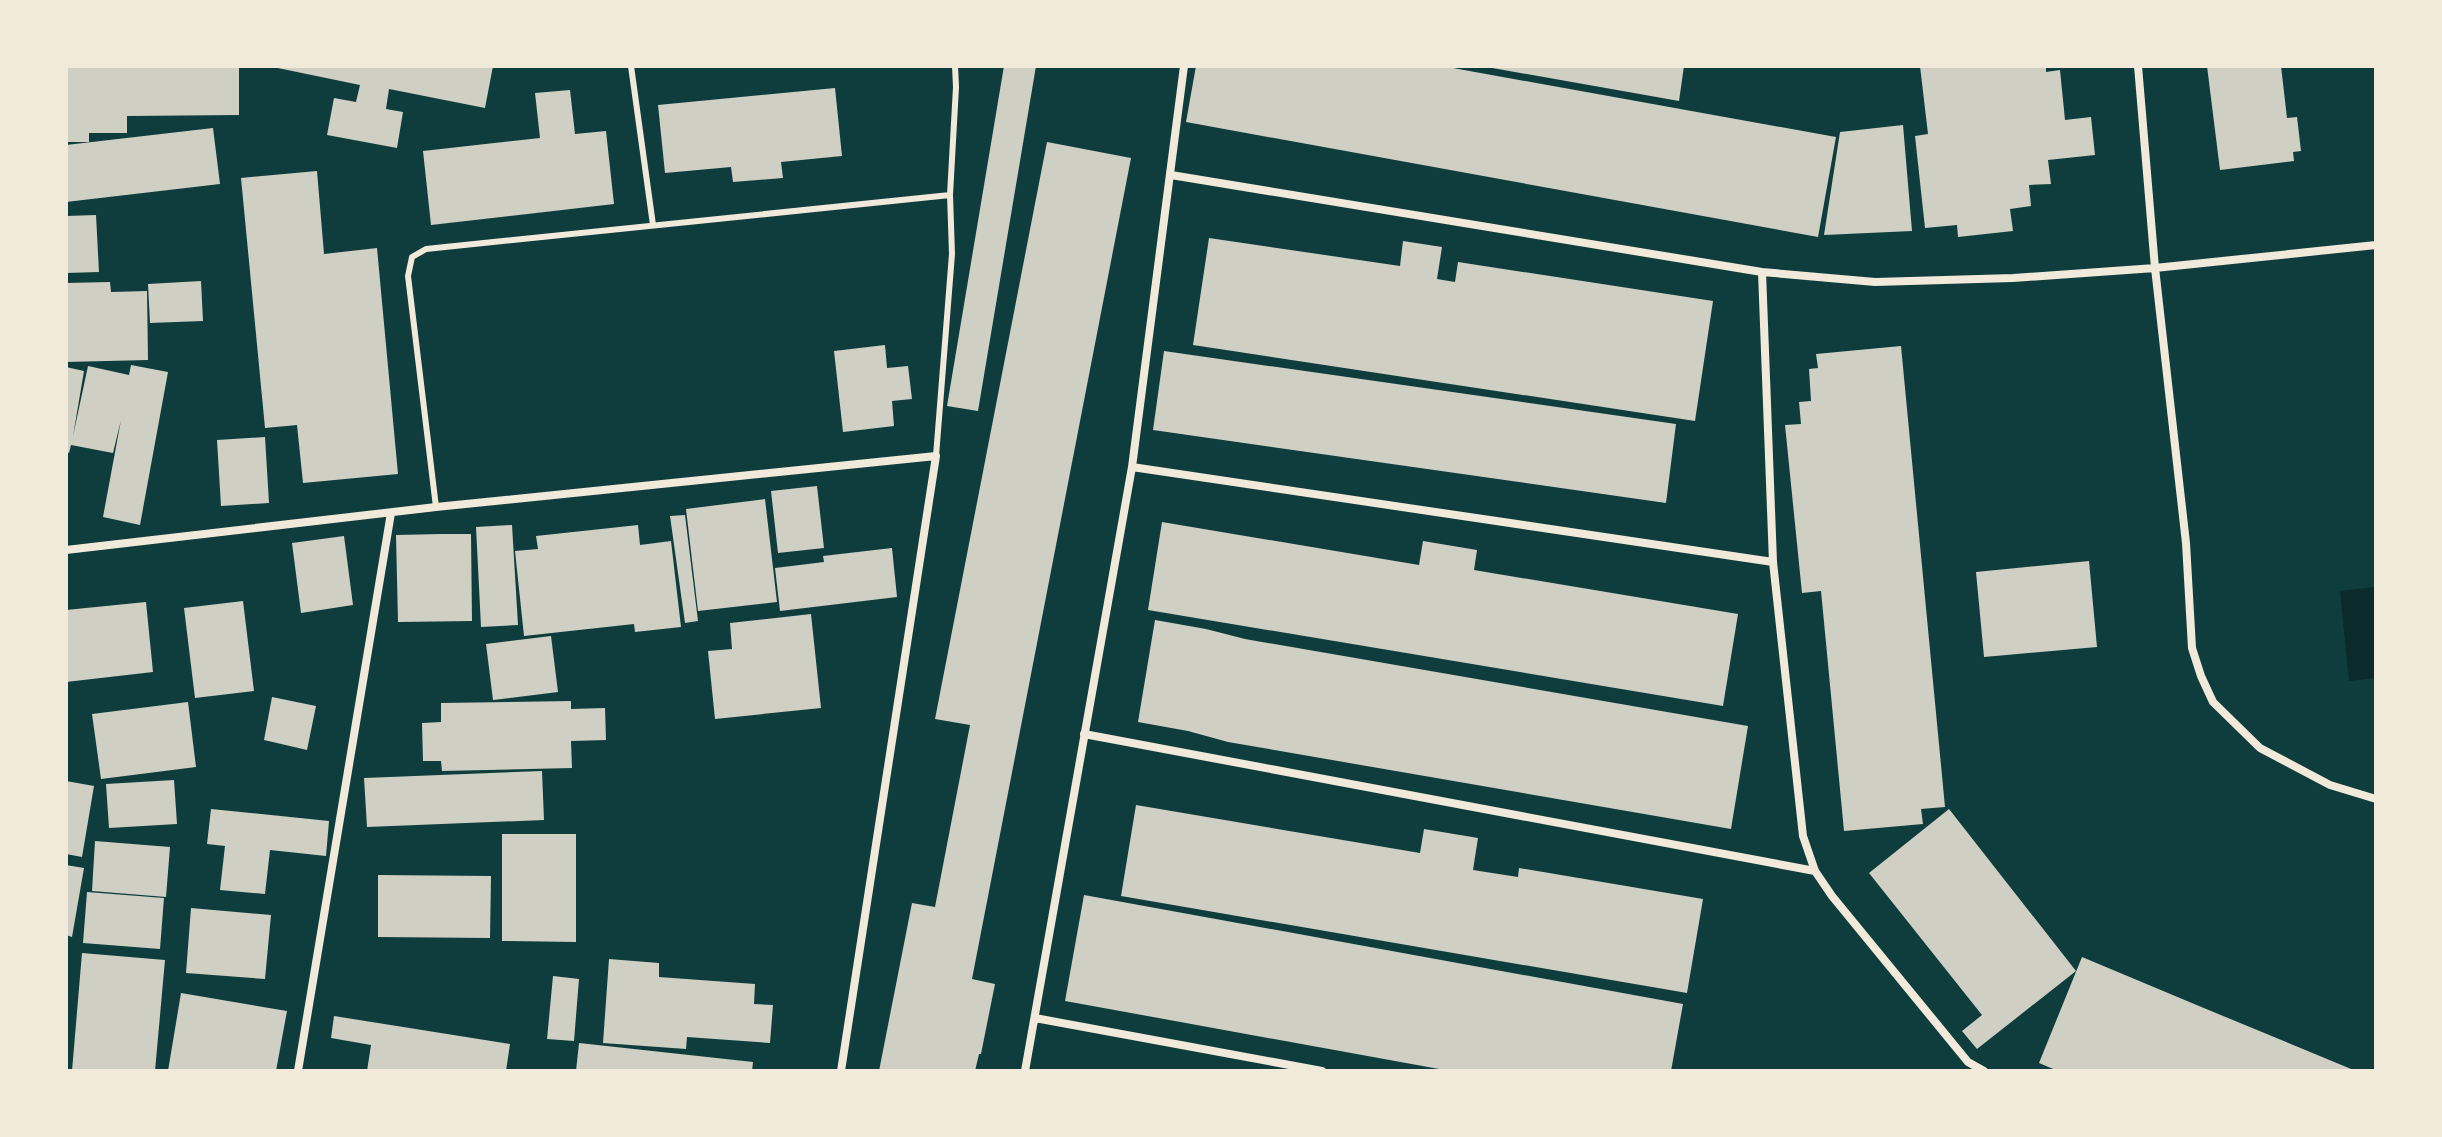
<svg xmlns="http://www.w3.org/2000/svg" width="2442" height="1137" font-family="'Open Sans',sans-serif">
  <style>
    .water { fill: #0a2a2b }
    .building { fill: #cfcfc3 }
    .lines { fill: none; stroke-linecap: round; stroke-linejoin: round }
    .service { stroke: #f1e9da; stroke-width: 6 }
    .minor { stroke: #f1e9da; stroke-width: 8 }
  </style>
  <rect width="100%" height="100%" fill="#0f3d3e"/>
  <!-- water -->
  <path class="water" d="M 2376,587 L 2376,678 L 2349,681 L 2340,591 Z"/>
  <!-- building -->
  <path class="building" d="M 66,66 L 239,66 L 239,115 L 127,116 L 127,133 L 89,133 L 89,142 L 66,142 Z
    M 268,66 L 493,66 L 485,108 L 389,89 L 386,109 L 403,112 L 397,148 L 327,135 L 334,98 L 356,102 L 360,85 Z
    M 1004,66 L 1036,66 L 978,411 L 947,406 Z
    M 1196,66 L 1442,66 L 1836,137 L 1818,237 L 1186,122 Z
    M 1481,66 L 1684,66 L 1679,101 Z
    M 1920,66 L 2046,66 L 2046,72 L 2060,70 L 2065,120 L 2091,117 L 2095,155 L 2048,160 L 2051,184 L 2029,185 L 2031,206 L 2010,209 L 2013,231 L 1958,237 L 1957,225 L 1925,228 L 1915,136 L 1928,134 Z
    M 2207,66 L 2281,66 L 2287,118 L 2297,117 L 2301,151 L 2293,152 L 2294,161 L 2220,170 Z
    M 835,88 L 842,156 L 781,162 L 783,178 L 733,182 L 731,167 L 665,173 L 658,105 Z
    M 570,90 L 575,134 L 606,131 L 614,204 L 431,225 L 423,151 L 540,138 L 535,93 Z
    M 1903,125 L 1912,231 L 1824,235 L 1840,132 Z
    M 213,128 L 220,184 L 66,202 L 66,145 Z
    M 1047,142 L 1131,158 L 972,979 L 995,984 L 981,1054 L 979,1054 L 975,1071 L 879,1071 L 912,903 L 935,907 L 970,725 L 935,719 Z
    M 317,171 L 324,254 L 377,248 L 398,474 L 303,483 L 297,425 L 265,428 L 241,178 Z
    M 96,215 L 99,272 L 66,273 L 66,216 Z
    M 1209,238 L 1400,266 L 1403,241 L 1442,247 L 1437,279 L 1455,282 L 1458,262 L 1713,301 L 1695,421 L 1193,345 Z
    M 201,281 L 203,321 L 150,323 L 148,284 Z
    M 110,282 L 111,292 L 147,291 L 148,360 L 66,362 L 66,283 Z
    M 885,345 L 887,368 L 908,366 L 912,399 L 892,401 L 894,426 L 843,432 L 834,351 Z
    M 1901,346 L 1945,807 L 1921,809 L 1923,824 L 1844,831 L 1821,591 L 1802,593 L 1785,425 L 1801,424 L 1799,402 L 1811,401 L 1809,369 L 1818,368 L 1816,354 Z
    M 1164,351 L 1676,424 L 1666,503 L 1153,430 Z
    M 131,365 L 168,372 L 140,525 L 103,517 L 121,420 L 113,453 L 71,445 L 69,453 L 66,452 L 66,367 L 84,371 L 73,436 L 88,366 L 129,375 Z
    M 265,437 L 269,503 L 221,506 L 217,440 Z
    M 817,486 L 824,548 L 778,553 L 771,491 Z
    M 765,499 L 777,602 L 698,611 L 686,509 Z
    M 685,515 L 698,621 L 685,623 L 670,516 Z
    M 1162,522 L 1419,565 L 1423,541 L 1477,550 L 1474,570 L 1738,614 L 1723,706 L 1148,610 Z
    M 512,525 L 518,625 L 481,627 L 476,527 Z
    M 638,525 L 640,545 L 671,541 L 681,627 L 635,632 L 634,624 L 524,636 L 515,551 L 538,549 L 536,536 Z
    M 441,534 L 471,534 L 472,621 L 398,622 L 396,535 Z
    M 344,536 L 353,605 L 301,613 L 292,543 Z
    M 892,548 L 897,597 L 780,611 L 775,568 L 824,562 L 823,556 Z
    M 2089,561 L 2097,647 L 1984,657 L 1976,572 Z
    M 243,601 L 254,691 L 195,698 L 184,608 Z
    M 146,602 L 153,672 L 66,682 L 66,610 Z
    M 811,614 L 821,708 L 715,719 L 708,651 L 732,649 L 730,623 Z
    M 1155,620 L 1206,629 L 1245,639 L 1748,726 L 1731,829 L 1228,742 L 1188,731 L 1138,722 Z
    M 551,636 L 558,692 L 493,700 L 486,644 Z
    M 272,697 L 316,706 L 307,750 L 264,740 Z
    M 571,701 L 571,709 L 605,708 L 606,740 L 571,741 L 572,768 L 442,771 L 441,761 L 423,761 L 422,723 L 441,722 L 441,703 Z
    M 188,702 L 196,767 L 101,779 L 92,714 Z
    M 542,771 L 544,820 L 367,827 L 364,778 Z
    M 174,780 L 177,824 L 109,828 L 106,784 Z
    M 66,781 L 94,786 L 82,857 L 66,854 Z
    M 1136,805 L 1420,853 L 1424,829 L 1478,838 L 1473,870 L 1518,877 L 1519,868 L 1703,899 L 1687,993 L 1121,896 Z
    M 211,809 L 329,821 L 326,856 L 270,850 L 265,894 L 220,890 L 225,846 L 207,844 Z
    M 1949,809 L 2076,971 L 1977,1049 L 1962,1031 L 1982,1015 L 1869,873 Z
    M 502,834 L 576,834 L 576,942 L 502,941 Z
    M 95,841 L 170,847 L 166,897 L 92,891 Z
    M 66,865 L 84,868 L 72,937 L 66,935 Z
    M 378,875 L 491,876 L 490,938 L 378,937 Z
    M 87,892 L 164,898 L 160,949 L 83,943 Z
    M 1084,895 L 1683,1004 L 1671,1071 L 1450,1071 L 1065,1001 Z
    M 191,908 L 271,915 L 265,979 L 186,973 Z
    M 82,953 L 165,960 L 155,1071 L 72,1071 Z
    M 2082,957 L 2199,1006 L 2356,1071 L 2058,1071 L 2039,1063 Z
    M 609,959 L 659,963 L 659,977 L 755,984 L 754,1004 L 773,1005 L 770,1043 L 687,1037 L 686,1049 L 603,1043 Z
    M 553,976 L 579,979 L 574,1041 L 547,1039 Z
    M 181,993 L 287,1011 L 276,1071 L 168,1071 Z
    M 334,1016 L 510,1044 L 506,1071 L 367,1071 L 371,1045 L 331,1038 Z
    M 579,1043 L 753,1062 L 752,1071 L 576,1071 Z"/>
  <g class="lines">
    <!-- service -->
    <path class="service" d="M 631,66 L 653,225
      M 936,456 L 952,254 L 950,195 L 956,87 L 955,66
      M 436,507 L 408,276 L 412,257 L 426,249 L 950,195"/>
    <!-- minor -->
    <path class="minor" d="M 2138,66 L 2155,268 L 2186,543 L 2192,648 L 2201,676 L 2213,702 L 2260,748 L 2330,785 L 2376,799
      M 1171,175 L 1762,272 L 1875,282 L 2013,278 L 2155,268 L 2376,245
      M 1762,272 L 1773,562 L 1803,836 L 1815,871 L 1832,896 L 1968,1062 L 1984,1071
      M 1132,467 L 1773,562
      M 66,550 L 436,507 L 936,456 L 841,1071
      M 1084,734 L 1815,871
      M 1035,1018 L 1322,1071
      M 298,1071 L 391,513
      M 1025,1071 L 1132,467 L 1184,66"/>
  </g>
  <!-- border -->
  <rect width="2442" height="1137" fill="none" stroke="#f1e9da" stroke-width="136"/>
</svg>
